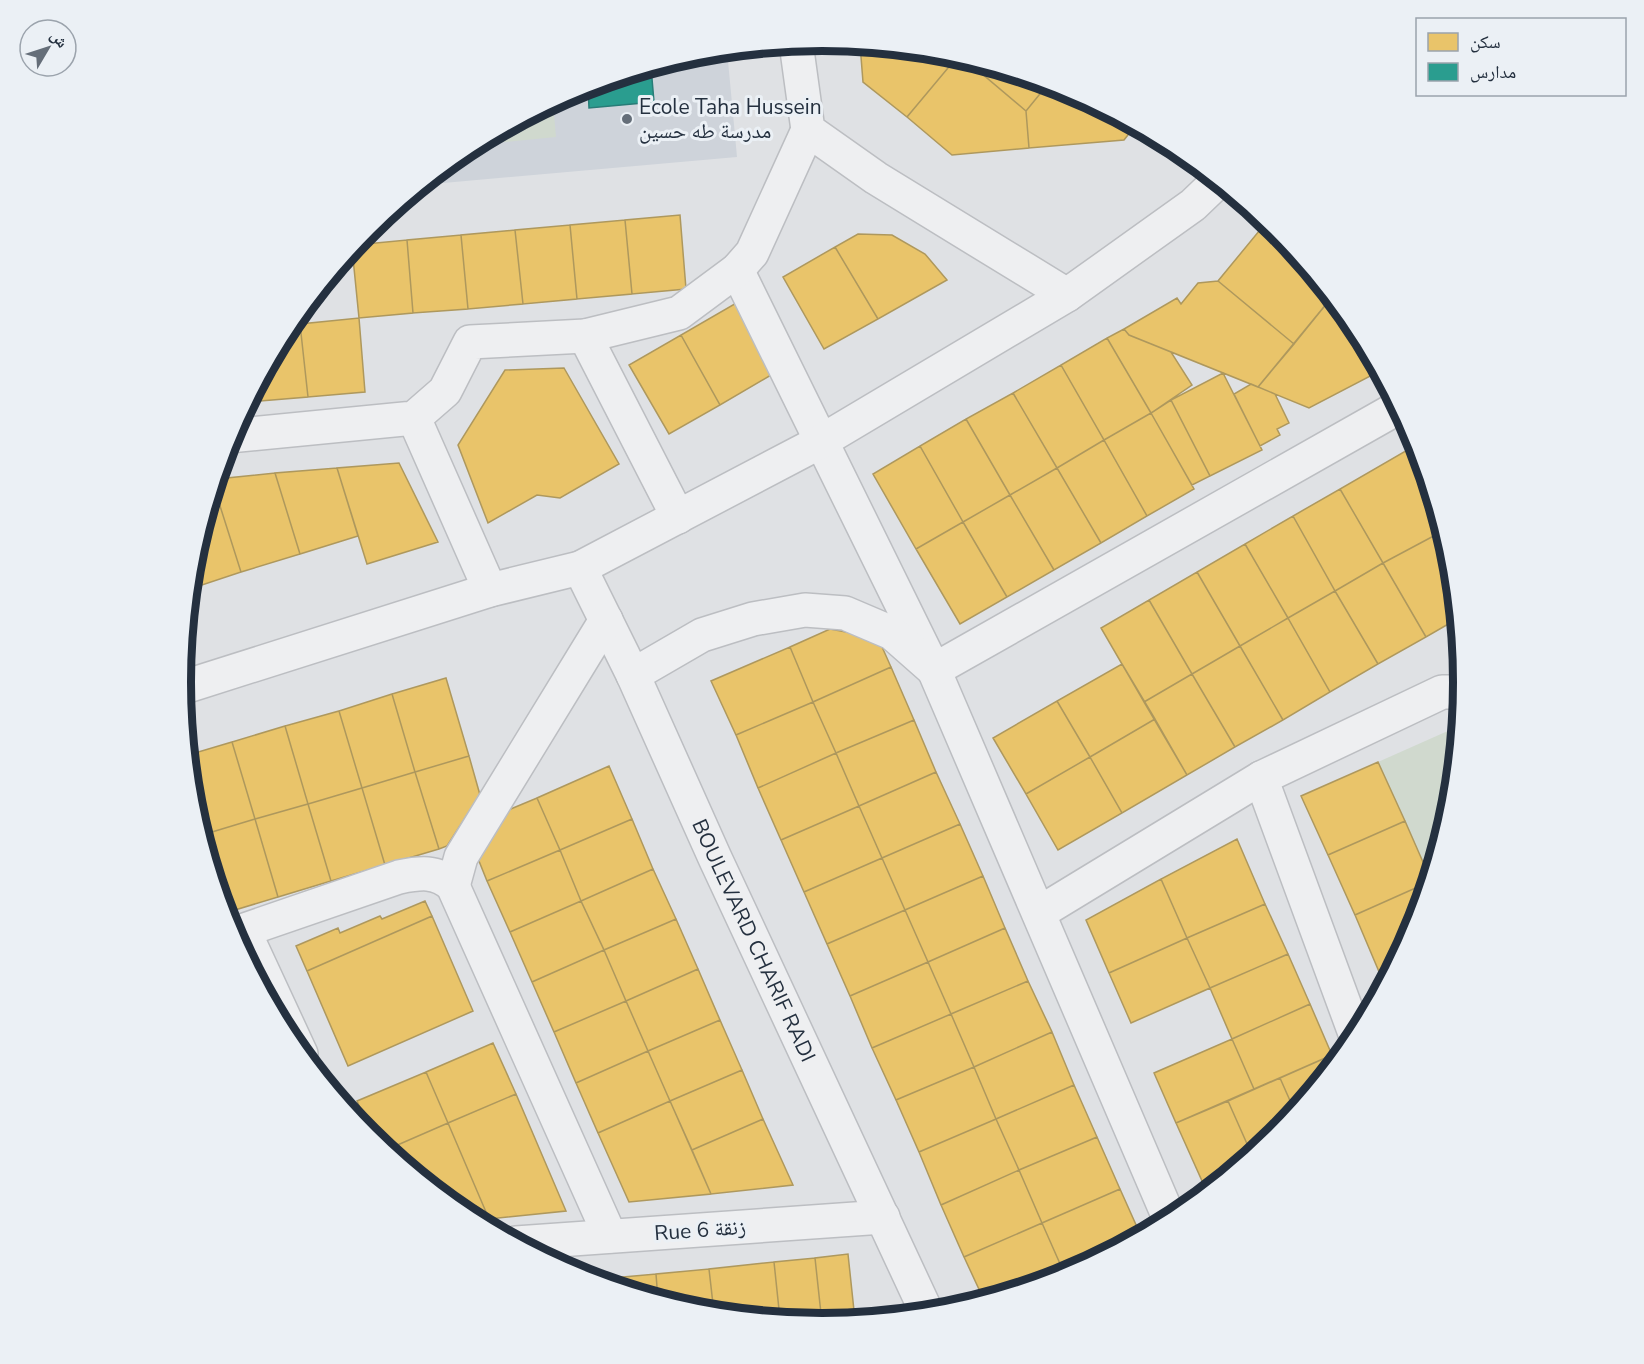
<svg xmlns="http://www.w3.org/2000/svg" width="1644" height="1364" font-family="'Nunito Sans','Noto Naskh Arabic',sans-serif">
  <style>
    .built { fill: #ced3da }
    .green { fill: #d0d9ce }
    .homes { fill: #e9c46a; stroke: #ae985d; stroke-width: 1.5 }
    .schools { fill: #2a9d8f; stroke: #287c77; stroke-width: 1.5 }
    .lines { fill: none; stroke-linecap: round; stroke-linejoin: round }
    .street-casing { stroke: #bcbec2; stroke-width: 36 }
    .street { stroke: #eeeff1; stroke-width: 33 }
    .poi-dot { fill: #656e79; stroke: #ebf0f5; stroke-width: 2 }
    .labels { text-anchor: middle; dominant-baseline: central; stroke-width: 6; stroke-linejoin: round; paint-order: stroke }
    .poi-label { font-size: 21px; fill: #24303f; stroke: #ebf0f5; text-anchor: start }
    .street-label { font-size: 21px; fill: #24303f; stroke: #ebf0f5 }
    .rim { fill: none; stroke: #24303f; stroke-width: 8 }
  </style>
  <rect width="100%" height="100%" fill="#dfe1e4"/>
  <!-- built -->
  <path class="built" d="M 727,50 L 737,157 L 421,185 L 466,148 L 577,89 L 697,53 Z"/>
  <!-- green -->
  <path class="green" d="M 553,102 L 556,137 L 473,145 Z
    M 1459,726 L 1451,807 L 1430,878 L 1378,762 Z"/>
  <!-- homes -->
  <path class="homes" d="M 860,44 L 947,53 L 958,56 L 907,117 L 863,82 Z
    M 958,56 L 962,57 L 1026,111 L 1029,148 L 952,155 L 907,117 Z
    M 962,57 L 1048,84 L 1026,111 Z
    M 1048,84 L 1068,89 L 1135,126 L 1124,140 L 1029,148 L 1026,111 Z
    M 680,215 L 686,289 L 632,294 L 625,220 Z
    M 625,220 L 632,294 L 577,299 L 570,225 Z
    M 1267,221 L 1276,229 L 1290,246 L 1264,225 Z
    M 570,225 L 577,299 L 523,304 L 515,230 Z
    M 1264,225 L 1290,246 L 1332,297 L 1294,344 L 1218,281 Z
    M 515,230 L 523,304 L 468,309 L 461,235 Z
    M 858,234 L 892,235 L 925,254 L 947,280 L 878,319 L 835,247 Z
    M 461,235 L 468,309 L 413,313 L 407,240 Z
    M 407,240 L 413,313 L 359,318 L 352,248 L 355,245 Z
    M 835,247 L 878,319 L 824,349 L 783,277 Z
    M 1218,281 L 1294,344 L 1258,387 L 1129,335 L 1124,329 L 1177,298 L 1181,304 L 1198,283 Z
    M 1332,297 L 1356,326 L 1380,371 L 1309,408 L 1258,387 Z
    M 738,302 L 778,371 L 720,405 L 681,335 Z
    M 299,313 L 300,324 L 289,325 Z
    M 359,318 L 365,392 L 308,397 L 300,324 Z
    M 300,324 L 308,397 L 249,402 L 289,325 Z
    M 1124,329 L 1129,335 L 1171,352 L 1192,385 L 1151,413 L 1107,338 Z
    M 681,335 L 720,405 L 669,434 L 629,365 Z
    M 1107,338 L 1151,413 L 1104,440 L 1061,365 Z
    M 1061,365 L 1104,440 L 1057,468 L 1013,393 Z
    M 564,368 L 619,464 L 560,498 L 537,495 L 488,523 L 458,445 L 505,370 Z
    M 1223,373 L 1262,450 L 1210,476 L 1171,400 Z
    M 1251,384 L 1275,394 L 1289,423 L 1277,429 L 1280,435 L 1260,446 L 1234,394 Z
    M 1013,393 L 1057,468 L 1010,495 L 966,419 Z
    M 1171,400 L 1210,476 L 1192,485 L 1151,413 Z
    M 1151,413 L 1194,489 L 1147,516 L 1104,440 Z
    M 966,419 L 1010,495 L 963,522 L 920,446 Z
    M 1104,440 L 1147,516 L 1101,543 L 1057,468 Z
    M 920,446 L 963,522 L 916,549 L 873,474 Z
    M 1409,449 L 1420,453 L 1443,531 L 1383,563 L 1340,489 Z
    M 399,463 L 438,542 L 367,564 L 337,468 Z
    M 337,468 L 358,536 L 300,554 L 275,473 Z
    M 1057,468 L 1101,543 L 1054,570 L 1010,495 Z
    M 275,473 L 300,554 L 241,572 L 214,487 L 217,479 Z
    M 214,487 L 241,572 L 190,589 L 193,557 Z
    M 1340,489 L 1383,563 L 1335,591 L 1293,516 Z
    M 1010,495 L 1054,570 L 1007,597 L 963,522 Z
    M 1293,516 L 1335,591 L 1288,618 L 1245,544 Z
    M 963,522 L 1007,597 L 960,624 L 916,549 Z
    M 1443,531 L 1451,557 L 1457,619 L 1426,637 L 1383,563 Z
    M 1245,544 L 1288,618 L 1240,646 L 1197,572 Z
    M 1383,563 L 1426,637 L 1378,664 L 1335,591 Z
    M 1197,572 L 1240,646 L 1192,674 L 1149,600 Z
    M 1335,591 L 1378,664 L 1330,692 L 1288,618 Z
    M 1149,600 L 1192,674 L 1144,702 L 1101,628 Z
    M 188,607 L 192,619 L 187,621 Z
    M 1288,618 L 1330,692 L 1283,720 L 1240,646 Z
    M 830,629 L 878,638 L 891,667 L 813,702 L 790,647 Z
    M 1240,646 L 1283,720 L 1235,747 L 1192,674 Z
    M 790,647 L 813,702 L 736,735 L 711,681 Z
    M 1122,664 L 1155,719 L 1090,757 L 1057,701 Z
    M 891,667 L 914,720 L 836,753 L 813,702 Z
    M 1192,674 L 1235,747 L 1187,775 L 1144,702 Z
    M 446,678 L 469,756 L 415,772 L 392,694 Z
    M 392,694 L 415,772 L 362,788 L 339,711 Z
    M 1057,701 L 1090,757 L 1026,794 L 993,738 Z
    M 813,702 L 836,753 L 758,788 L 736,735 Z
    M 339,711 L 362,788 L 308,804 L 285,726 Z
    M 1155,719 L 1187,775 L 1122,813 L 1090,757 Z
    M 914,720 L 936,772 L 859,806 L 836,753 Z
    M 285,726 L 308,804 L 255,819 L 232,742 Z
    M 232,742 L 255,819 L 202,835 L 193,806 L 188,755 Z
    M 836,753 L 859,806 L 781,840 L 758,788 Z
    M 469,756 L 480,795 L 447,846 L 439,849 L 415,772 Z
    M 1090,757 L 1122,813 L 1058,850 L 1026,794 Z
    M 1378,762 L 1405,821 L 1328,855 L 1301,796 Z
    M 609,766 L 632,819 L 560,850 L 537,798 Z
    M 415,772 L 439,849 L 385,865 L 362,788 Z
    M 936,772 L 960,824 L 882,858 L 859,806 Z
    M 362,788 L 385,865 L 331,881 L 308,804 Z
    M 537,798 L 560,850 L 487,881 L 477,856 L 506,811 Z
    M 308,804 L 331,881 L 278,897 L 255,819 Z
    M 859,806 L 882,858 L 804,892 L 781,840 Z
    M 255,819 L 278,897 L 225,913 L 202,835 Z
    M 632,819 L 653,869 L 581,901 L 560,850 Z
    M 1405,821 L 1430,878 L 1429,882 L 1355,915 L 1328,855 Z
    M 960,824 L 983,876 L 905,910 L 882,858 Z
    M 1237,839 L 1265,904 L 1187,938 L 1161,879 Z
    M 560,850 L 581,901 L 510,932 L 487,881 Z
    M 882,858 L 905,910 L 827,944 L 804,892 Z
    M 653,869 L 676,919 L 604,950 L 581,901 Z
    M 983,876 L 1005,928 L 928,962 L 905,910 Z
    M 1161,879 L 1187,938 L 1109,973 L 1086,920 Z
    M 1429,882 L 1415,928 L 1393,969 L 1380,974 L 1355,915 Z
    M 425,901 L 432,916 L 307,971 L 296,946 L 338,928 L 340,933 L 380,916 L 382,919 Z
    M 581,901 L 604,950 L 532,982 L 510,932 Z
    M 1265,904 L 1288,954 L 1210,988 L 1187,938 Z
    M 905,910 L 928,962 L 850,996 L 827,944 Z
    M 432,916 L 473,1011 L 348,1066 L 307,971 Z
    M 676,919 L 698,969 L 626,1001 L 604,950 Z
    M 1005,928 L 1028,981 L 951,1014 L 928,962 Z
    M 1187,938 L 1210,988 L 1131,1023 L 1109,973 Z
    M 604,950 L 626,1001 L 554,1032 L 532,982 Z
    M 1288,954 L 1310,1004 L 1232,1039 L 1210,988 Z
    M 928,962 L 951,1014 L 872,1048 L 850,996 Z
    M 698,969 L 720,1020 L 648,1051 L 626,1001 Z
    M 1393,969 L 1385,984 L 1380,974 Z
    M 1028,981 L 1052,1032 L 974,1067 L 951,1014 Z
    M 626,1001 L 648,1051 L 576,1083 L 554,1032 Z
    M 1310,1004 L 1332,1055 L 1254,1089 L 1232,1039 Z
    M 951,1014 L 974,1067 L 896,1100 L 872,1048 Z
    M 720,1020 L 742,1070 L 670,1101 L 648,1051 Z
    M 1052,1032 L 1074,1085 L 996,1119 L 974,1067 Z
    M 1232,1039 L 1254,1089 L 1176,1123 L 1154,1073 Z
    M 493,1043 L 516,1094 L 448,1123 L 426,1072 Z
    M 648,1051 L 670,1101 L 598,1133 L 576,1083 Z
    M 1332,1055 L 1335,1063 L 1295,1112 L 1280,1078 Z
    M 974,1067 L 996,1119 L 919,1152 L 896,1100 Z
    M 742,1070 L 763,1119 L 692,1150 L 670,1101 Z
    M 426,1072 L 448,1123 L 386,1150 L 374,1140 L 357,1101 Z
    M 1280,1078 L 1295,1112 L 1275,1136 L 1252,1155 L 1228,1101 Z
    M 1074,1085 L 1097,1137 L 1019,1170 L 996,1119 Z
    M 516,1094 L 566,1211 L 489,1219 L 448,1123 Z
    M 670,1101 L 711,1194 L 629,1202 L 598,1133 Z
    M 1228,1101 L 1252,1155 L 1207,1192 L 1176,1123 Z
    M 763,1119 L 793,1185 L 711,1194 L 692,1150 Z
    M 996,1119 L 1019,1170 L 941,1205 L 919,1152 Z
    M 448,1123 L 489,1219 L 475,1220 L 465,1215 L 386,1150 Z
    M 1097,1137 L 1120,1189 L 1042,1223 L 1019,1170 Z
    M 1019,1170 L 1042,1223 L 964,1257 L 941,1205 Z
    M 1120,1189 L 1141,1236 L 1065,1275 L 1042,1223 Z
    M 1042,1223 L 1065,1275 L 984,1300 L 964,1257 Z
    M 848,1254 L 855,1320 L 822,1323 L 815,1258 Z
    M 815,1258 L 822,1323 L 780,1319 L 774,1262 Z
    M 774,1262 L 780,1319 L 714,1313 L 709,1269 Z
    M 709,1269 L 714,1313 L 697,1311 L 658,1300 L 656,1274 Z
    M 656,1274 L 658,1300 L 602,1282 L 601,1279 Z"/>
  <!-- schools -->
  <path class="schools" d="M 651,67 L 654,102 L 589,108 L 588,86 Z"/>
  <g class="lines">
    <!-- street casing -->
    <g class="street-casing">
      <g id="street">
        <path d="M 796,43 L 808,130 L 876,178 L 1067,295"/>
        <path d="M 737,270 L 934,670 L 1170,1220"/>
        <path d="M 585,336 L 678,517"/>
        <path d="M 414,418 L 490,590"/>
        <path d="M 229,436 L 414,418 L 445,391 L 470,342 L 585,336 L 679,313 L 737,270 L 752,253 L 808,130"/>
        <path id="s1" d="M 580,568 L 633,675 L 715,858 L 927,1313"/>
        <path d="M 633,675 L 702,635 L 753,619 L 805,610 L 845,613 L 892,633 L 934,670 L 1399,407"/>
        <path d="M 181,688 L 490,590 L 580,568 L 820,442 L 1067,295 L 1193,205 L 1218,181"/>
        <path d="M 1261,778 L 1356,1036"/>
        <path d="M 453,886 L 461,857 L 606,620"/>
        <path d="M 1039,913 L 1261,778 L 1442,692 L 1462,692"/>
        <path d="M 244,931 L 301,1054"/>
        <path d="M 233,934 L 399,877 C 419,873 437,870 453,886 L 610,1236"/>
        <path d="M 516,1243 L 883,1217"/>
      </g>
    </g>
    <!-- street -->
    <use href="#street" class="street"/>
  </g>
  <!-- markers -->
  <circle class="poi-dot" cx="627" cy="119" r="6"/>
  <g class="labels">
    <!-- poi labels -->
    <g class="poi-label">
      <text x="639" y="107">Ecole Taha Hussein<tspan x="639" dy="24">مدرسة طه حسين</tspan></text>
    </g>
    <!-- street labels -->
    <g class="street-label">
      <text stroke="none"><textPath href="#s1" startOffset="411">BOULEVARD CHARIF RADI</textPath></text>
      <text transform="translate(700 1230) rotate(-4)">Rue 6 زنقة</text>
    </g>
  </g>
  <!-- crop -->
  <path d="M0 0H1644V1364H0ZM191 682a631 631 0 1 1 1262 0a631 631 0 1 1-1262 0Z" fill="#ebf0f5" fill-rule="evenodd"/>
  <path class="rim" d="M191 682a631 631 0 1 1 1262 0a631 631 0 1 1-1262 0Z"/>
  <!-- legend -->
  <rect x="1416" y="18" width="210" height="78" fill="#ebf0f5" stroke="#9ba3ac" stroke-width="1.5"/>
  <rect x="1428" y="33" width="30" height="18" fill="#e9c46a" stroke="#9ba3ac" stroke-width="1.5"/>
  <text x="1470" y="48" font-size="18" fill="#24303f">سكن</text>
  <rect x="1428" y="63" width="30" height="18" fill="#2a9d8f" stroke="#9ba3ac" stroke-width="1.5"/>
  <text x="1470" y="78" font-size="18" fill="#24303f">مدارس</text>
  <!-- north arrow -->
  <g transform="translate(48 48) rotate(51)"><circle r="28" fill="#ebf0f5" stroke="#9ba3ac" stroke-width="1.5"/>
  <path d="M0-4.5L10 22L0 15L-10 22Z" fill="#656e79"/>
  <text y="-9" font-size="16" font-weight="bold" text-anchor="middle" fill="#24303f">ش</text>
  </g>
</svg>
